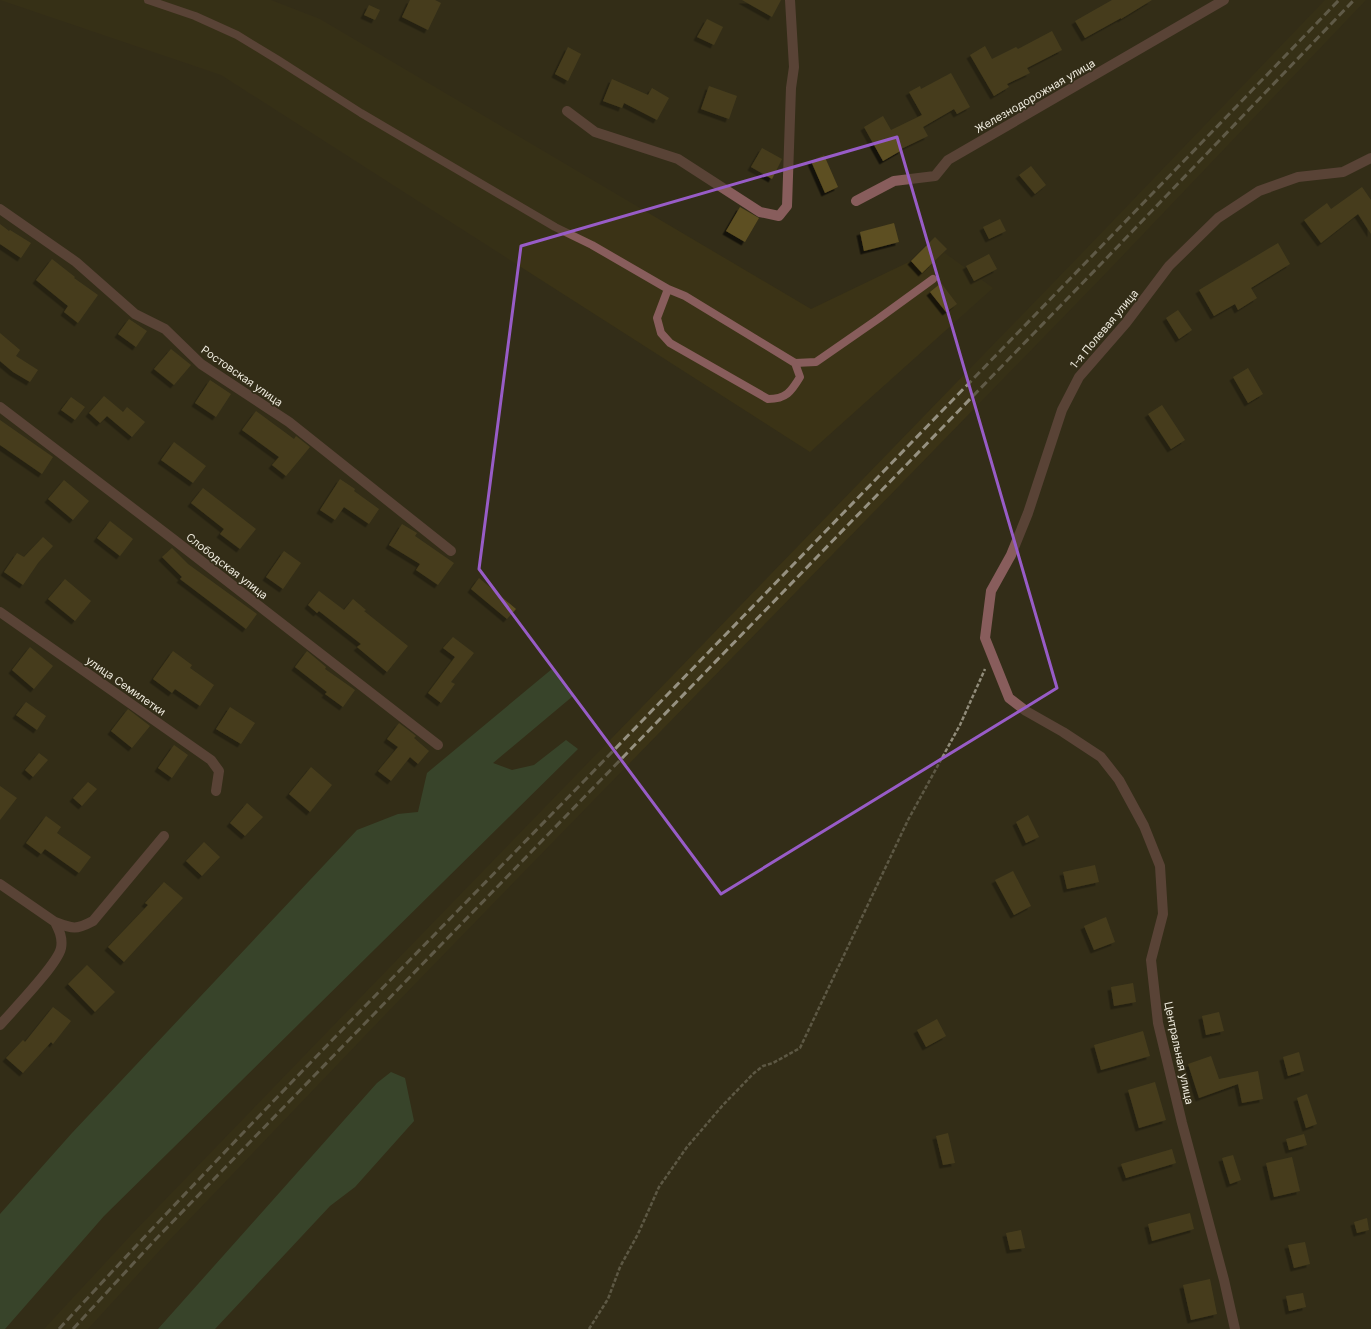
<svg xmlns="http://www.w3.org/2000/svg" width="1371" height="1329" font-family="Inter,sans-serif">
  <style>
    .built { fill: #3b3316 }
    .forest { fill: #3f6141 }
    .building { fill: #5d4f22; filter: url(#shadow) }
    .lines { fill: none; stroke-linecap: round; stroke-linejoin: round }
    .path { stroke: #918c7a; stroke-width: 2.5; stroke-dasharray: 4 2; stroke-linecap: butt }
    .service { stroke: #885d5c; stroke-width: 8 }
    .minor { stroke: #885d5c; stroke-width: 10 }
    .rail { stroke: #969181; stroke-width: 3; stroke-dasharray: 8 4; stroke-linecap: butt }
    .marked { fill: none; stroke: #985cc7; stroke-width: 3; stroke-linejoin: round }
    .labels { text-anchor: middle; dominant-baseline: central; stroke-width: 3.5; stroke-linejoin: round; paint-order: stroke }
    .street-label { font-size: 11px; fill: #efebde; stroke: #332d18 }
  </style>
  <defs>
    <filter id="shadow"><feDropShadow dx="-3.5" dy="3.5" stdDeviation="0" flood-color="#0009"/></filter>
  </defs>
  <rect width="100%" height="100%" fill="#332d18"/>
  <!-- built -->
  <path class="built" d="M 0,0 L 271,0 L 320,19 L 811,309 L 938,248 L 993,288 L 810,452 L 221,75 Z
    M 1325,0 L 1366,0 L 1108,271 L 382,1018 L 162,1248 L 88,1329 L 44,1329 L 132,1234 L 360,998 L 1084,251 Z"/>
  <!-- forest -->
  <path class="forest" d="M 552,669 L 573,696 L 493,763 L 512,770 L 534,765 L 566,740 L 578,749 L 104,1216 L 5,1329 L 0,1329 L 0,1214 L 72,1133 L 357,830 L 398,814 L 418,812 L 427,773 Z
    M 391,1072 L 405,1078 L 414,1121 L 355,1187 L 330,1206 L 215,1329 L 158,1329 L 377,1083 Z"/>
  <!-- building -->
  <path class="building" d="M 410,0 L 435,0 L 441,3 L 428,30 L 402,17 Z
    M 742,0 L 781,0 L 772,17 Z
    M 1112,0 L 1152,0 L 1121,19 L 1121,18 L 1085,38 L 1075,21 Z
    M 369,5 L 380,10 L 375,20 L 364,15 Z
    M 707,19 L 723,27 L 714,45 L 697,37 Z
    M 1052,31 L 1062,50 L 1027,68 L 1030,73 L 1007,84 L 1009,87 L 994,96 L 970,55 L 985,46 L 992,59 L 1016,47 L 1018,49 Z
    M 568,47 L 581,54 L 568,81 L 555,74 Z
    M 951,73 L 970,107 L 957,114 L 954,109 L 923,127 L 928,136 L 901,149 L 902,150 L 883,161 L 864,127 L 883,116 L 891,130 L 922,115 L 909,92 L 920,86 L 921,89 Z
    M 612,79 L 648,95 L 652,88 L 669,98 L 657,120 L 624,103 L 622,108 L 603,101 Z
    M 709,86 L 737,96 L 729,119 L 701,109 Z
    M 762,148 L 782,159 L 772,179 L 751,167 Z
    M 824,155 L 838,187 L 825,193 L 811,161 Z
    M 1031,166 L 1046,185 L 1035,194 L 1019,175 Z
    M 1362,187 L 1371,200 L 1371,234 L 1358,214 L 1321,243 L 1304,220 L 1327,203 L 1331,209 Z
    M 740,207 L 759,218 L 745,242 L 726,231 Z
    M 1000,219 L 1006,231 L 989,239 L 983,227 Z
    M 894,223 L 899,242 L 864,251 L 860,232 Z
    M 0,224 L 9,231 L 10,230 L 31,243 L 21,258 L 0,244 Z
    M 935,237 L 947,249 L 922,273 L 911,261 Z
    M 1278,243 L 1290,264 L 1251,288 L 1257,298 L 1238,310 L 1235,304 L 1214,316 L 1199,290 Z
    M 989,254 L 997,269 L 974,281 L 966,266 Z
    M 52,259 L 75,277 L 74,278 L 98,295 L 78,323 L 64,312 L 68,306 L 36,280 Z
    M 941,283 L 957,304 L 946,312 L 930,292 Z
    M 1178,310 L 1192,330 L 1179,339 L 1166,318 Z
    M 129,319 L 147,331 L 136,347 L 118,334 Z
    M 0,333 L 20,350 L 16,356 L 38,370 L 30,382 L 13,372 L 0,361 Z
    M 171,349 L 191,365 L 174,385 L 154,369 Z
    M 1248,368 L 1263,394 L 1248,403 L 1233,377 Z
    M 210,380 L 231,394 L 216,417 L 195,403 Z
    M 104,396 L 123,412 L 127,407 L 145,422 L 132,437 L 107,416 L 100,423 L 89,413 Z
    M 71,397 L 85,407 L 75,420 L 61,410 Z
    M 1162,405 L 1185,440 L 1171,449 L 1148,414 Z
    M 256,411 L 294,439 L 296,436 L 310,447 L 286,476 L 272,465 L 279,457 L 242,430 Z
    M 0,420 L 53,457 L 42,474 L 0,445 Z
    M 174,442 L 206,466 L 193,483 L 161,460 Z
    M 340,479 L 355,489 L 354,491 L 379,509 L 369,524 L 344,507 L 335,520 L 320,510 Z
    M 64,480 L 89,501 L 73,520 L 48,499 Z
    M 203,488 L 256,529 L 240,549 L 220,534 L 224,529 L 191,503 Z
    M 110,521 L 133,539 L 120,556 L 97,538 Z
    M 402,524 L 417,533 L 415,536 L 454,563 L 438,585 L 416,570 L 420,564 L 389,545 Z
    M 43,537 L 53,546 L 38,563 L 23,585 L 4,572 L 17,553 L 24,557 Z
    M 172,548 L 188,564 L 257,614 L 246,629 L 180,579 L 182,577 L 162,557 Z
    M 284,551 L 301,563 L 283,589 L 266,577 Z
    M 479,578 L 516,609 L 507,619 L 471,589 Z
    M 65,579 L 91,601 L 75,621 L 48,599 Z
    M 319,591 L 344,610 L 353,599 L 366,610 L 364,611 L 408,646 L 387,672 L 357,647 L 361,644 L 319,611 L 317,613 L 308,605 Z
    M 453,637 L 474,653 L 451,682 L 455,684 L 441,703 L 428,693 L 455,657 L 443,648 Z
    M 30,647 L 53,666 L 34,689 L 12,670 Z
    M 173,651 L 192,665 L 190,668 L 214,685 L 200,706 L 175,689 L 172,693 L 153,679 Z
    M 307,651 L 326,667 L 325,669 L 355,690 L 343,707 L 325,694 L 327,692 L 295,667 Z
    M 26,702 L 46,716 L 37,730 L 16,715 Z
    M 230,707 L 255,723 L 241,744 L 216,729 Z
    M 128,709 L 150,726 L 132,748 L 111,731 Z
    M 399,723 L 416,736 L 414,738 L 429,751 L 418,764 L 410,757 L 391,781 L 378,771 L 398,747 L 387,739 Z
    M 174,745 L 188,755 L 172,778 L 158,768 Z
    M 39,753 L 48,760 L 33,777 L 25,770 Z
    M 311,767 L 332,785 L 310,812 L 289,794 Z
    M 88,782 L 97,789 L 82,806 L 73,798 Z
    M 0,786 L 17,798 L 0,820 Z
    M 247,803 L 263,817 L 245,836 L 230,823 Z
    M 1028,815 L 1039,837 L 1026,843 L 1016,822 Z
    M 46,816 L 61,827 L 57,833 L 91,857 L 79,873 L 45,849 L 41,854 L 26,843 Z
    M 204,842 L 220,857 L 202,876 L 186,861 Z
    M 1095,865 L 1099,882 L 1067,889 L 1063,872 Z
    M 1013,871 L 1031,906 L 1014,915 L 995,880 Z
    M 164,882 L 183,898 L 124,962 L 108,947 L 148,905 L 145,903 Z
    M 1106,917 L 1115,942 L 1094,950 L 1084,926 Z
    M 87,965 L 115,992 L 95,1012 L 68,984 Z
    M 1133,983 L 1136,1002 L 1114,1006 L 1111,987 Z
    M 53,1007 L 71,1021 L 53,1044 L 51,1042 L 23,1073 L 6,1058 L 23,1040 L 25,1042 Z
    M 1219,1012 L 1224,1031 L 1206,1035 L 1202,1016 Z
    M 937,1019 L 946,1036 L 926,1047 L 917,1030 Z
    M 1143,1031 L 1150,1056 L 1101,1070 L 1094,1045 Z
    M 1299,1052 L 1304,1071 L 1288,1076 L 1283,1057 Z
    M 1211,1056 L 1219,1079 L 1258,1071 L 1263,1099 L 1242,1103 L 1238,1084 L 1199,1098 L 1188,1064 Z
    M 1155,1082 L 1166,1120 L 1139,1128 L 1128,1090 Z
    M 1307,1094 L 1317,1124 L 1306,1128 L 1297,1098 Z
    M 948,1133 L 955,1163 L 943,1165 L 936,1136 Z
    M 1304,1134 L 1307,1145 L 1289,1150 L 1286,1139 Z
    M 1172,1149 L 1176,1163 L 1126,1178 L 1121,1164 Z
    M 1233,1155 L 1241,1180 L 1230,1184 L 1222,1158 Z
    M 1292,1157 L 1300,1191 L 1274,1197 L 1266,1163 Z
    M 1190,1213 L 1194,1229 L 1152,1241 L 1148,1224 Z
    M 1367,1218 L 1369,1230 L 1357,1233 L 1354,1222 Z
    M 1021,1230 L 1025,1248 L 1010,1250 L 1006,1233 Z
    M 1305,1242 L 1310,1264 L 1294,1268 L 1288,1245 Z
    M 1210,1279 L 1217,1314 L 1191,1320 L 1183,1285 Z
    M 1303,1293 L 1306,1307 L 1289,1311 L 1286,1296 Z"/>
  <g class="lines">
    <!-- path -->
    <path class="path" d="M 589,1329 L 608,1299 L 620,1267 L 638,1234 L 659,1187 L 687,1147 L 723,1105 L 754,1073 L 763,1066 L 773,1063 L 800,1048 L 908,820 L 960,725 L 985,669"/>
    <!-- service -->
    <path class="service" d="M 148,0 L 195,16 L 237,35 L 278,60 L 361,113 L 555,227 L 592,245 L 668,289 L 685,296 L 795,363 L 816,362 L 878,319 L 933,279
      M 668,289 L 657,318 L 661,333 L 670,343 L 768,399 C 786,399 791,392 800,377 L 795,363"/>
    <!-- minor -->
    <path class="minor" d="M 567,111 L 595,132 L 678,159 L 760,212 L 779,216 L 787,206 L 791,88 L 794,67 L 790,0
      M 856,201 L 894,181 L 935,176 L 948,160 L 1224,0
      M 0,209 L 76,262 L 135,314 L 165,329 L 201,364 L 289,422 L 451,551
      M 0,407 L 173,539 L 438,745
      M 0,612 L 211,760 L 219,771 L 216,791
      M 0,884 L 55,922
      M 0,1025 C 13,1010 58,964 61,948 C 63,938 59,930 55,922 C 73,929 76,930 93,921 L 164,836
      M 1235,1329 L 1224,1280 L 1182,1123 L 1158,1023 L 1151,960 L 1163,914 L 1160,866 L 1144,826 L 1119,780 L 1101,757 L 1063,732 L 1026,711 L 1009,698 L 985,638 L 991,591 L 1011,555 L 1028,513 L 1062,410 L 1079,377 L 1126,323 L 1169,266 L 1218,218 L 1259,191 L 1298,177 L 1343,172 L 1371,158"/>
    <!-- rail -->
    <path class="rail" d="M 59,1329 C 230,1143 408,962 585,780 C 836,520 1088,261 1339,0
      M 73,1329 L 154,1241 L 1100,265 L 1354,0"/>
  </g>
  <!-- marked area -->
  <path d="M0 0H1371V1329H0ZM 897,137 L 1057,688 L 721,894 L 479,569 L 521,246 Z" fill="#332d18" fill-opacity=".55" fill-rule="evenodd"/>
  <path class="marked" d="M 897,137 L 1057,688 L 721,894 L 479,569 L 521,246 Z"/>
  <g class="labels">
    <!-- street labels -->
    <g class="street-label">
      <text transform="translate(1035 96) rotate(-30)">Железнодорожная улица</text>
      <text transform="translate(1104 329) rotate(-50)">1-я Полевая улица</text>
      <text transform="translate(242 376) rotate(35)">Ростовская улица</text>
      <text transform="translate(227 566) rotate(38)">Слободская улица</text>
      <text transform="translate(126 686) rotate(35)">улица Семилетки</text>
      <text transform="translate(1179 1053) rotate(78)">Центральная улица</text>
    </g>
  </g>
</svg>
